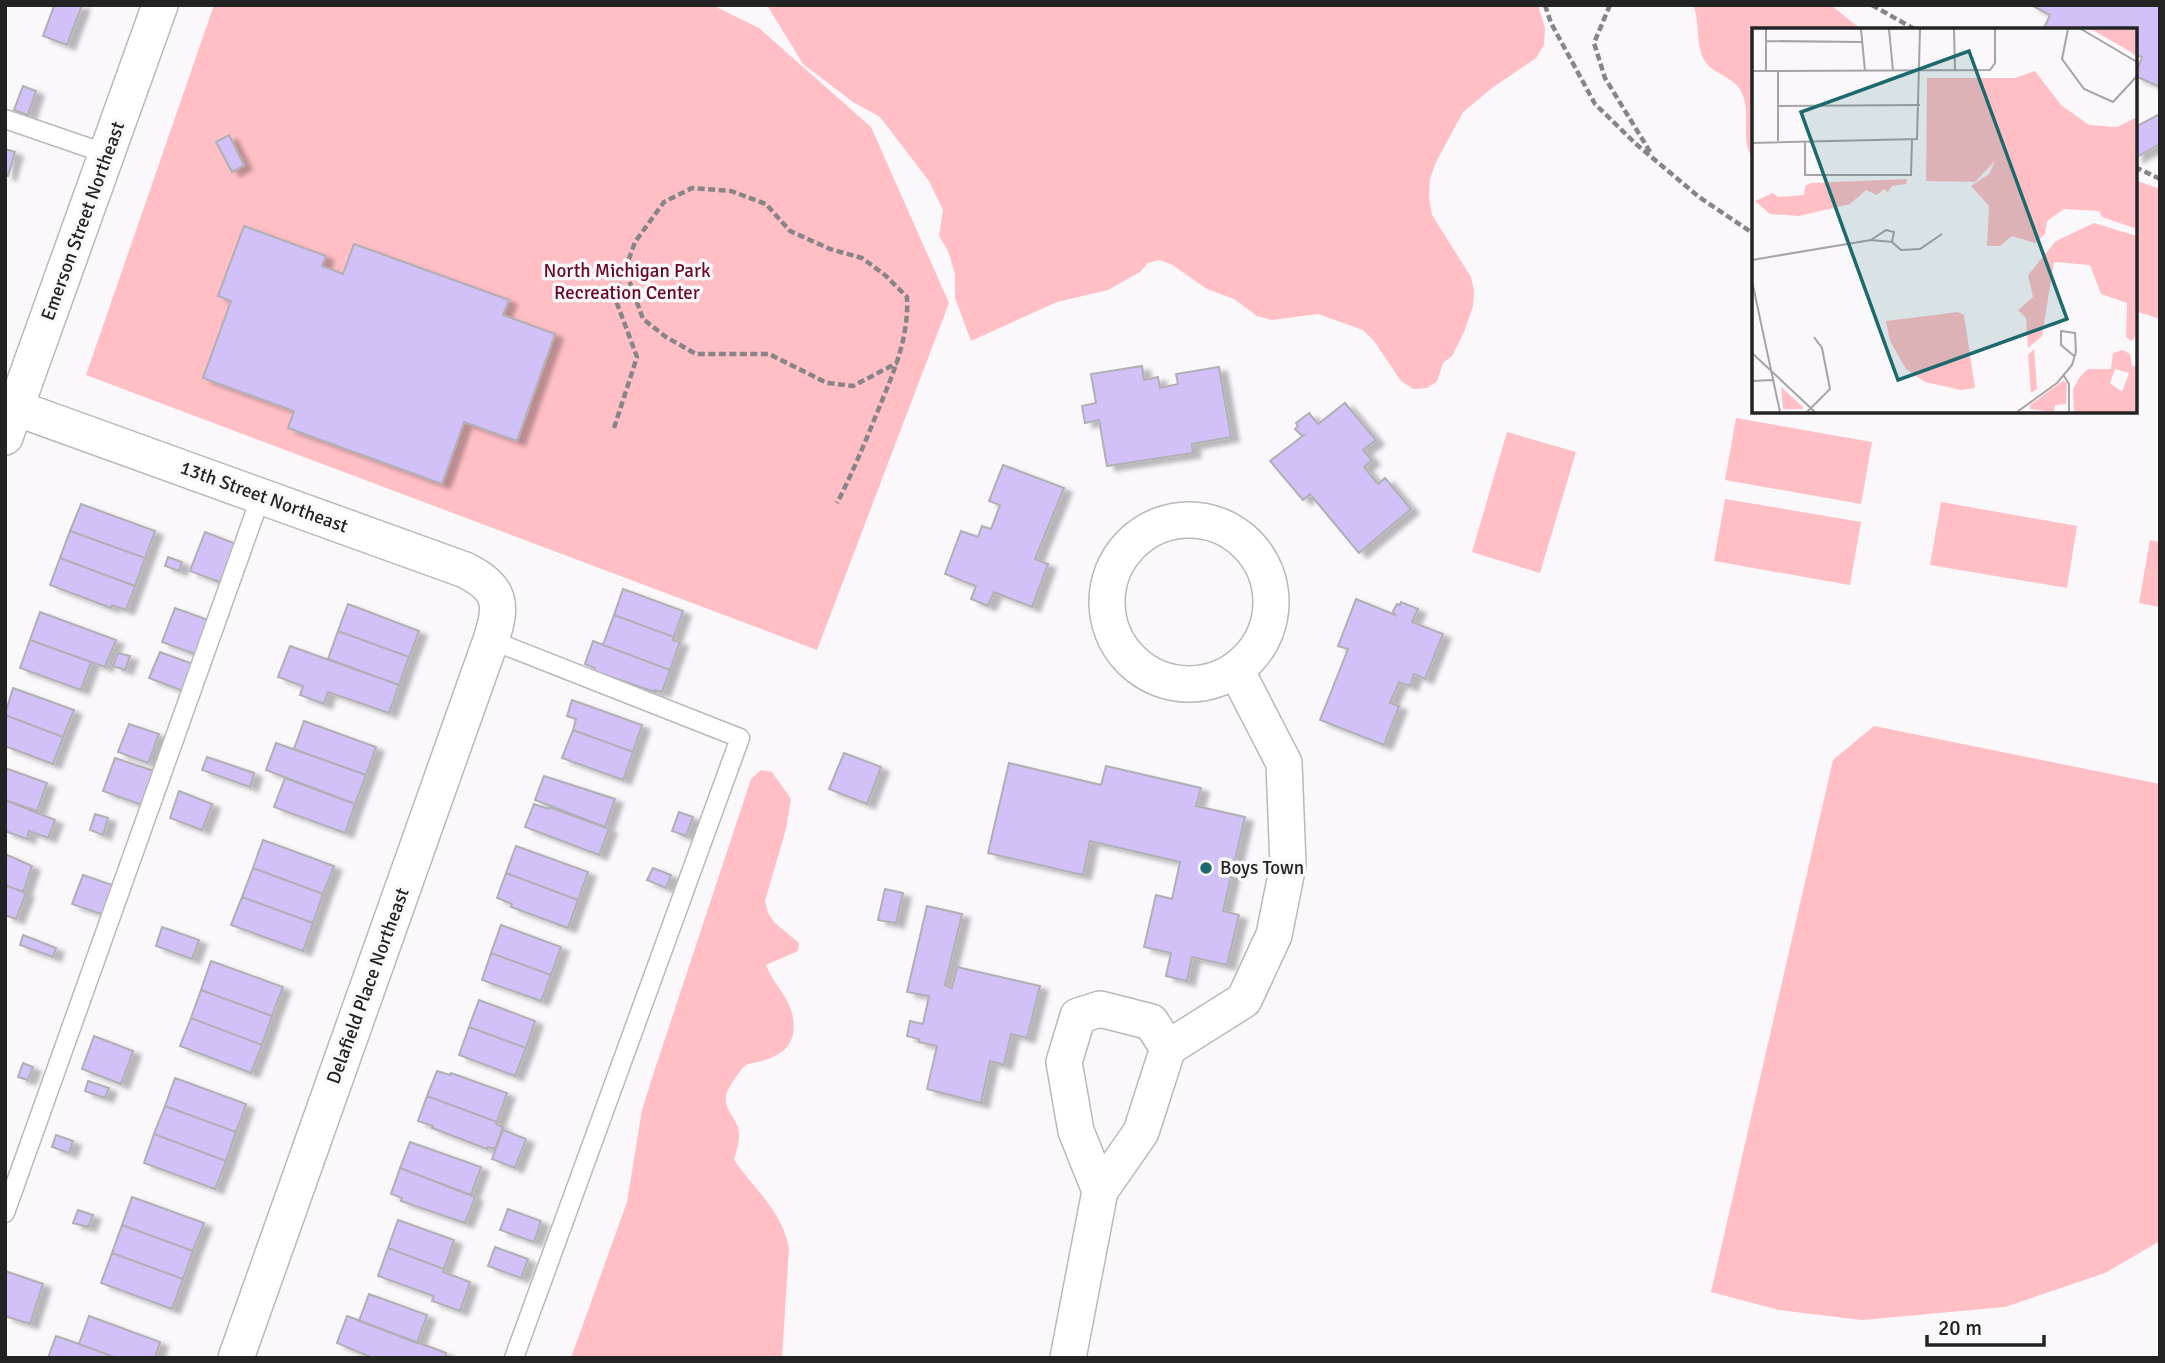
<svg xmlns="http://www.w3.org/2000/svg" width="2165" height="1363" font-family="Signika,sans-serif">
  <style>
    .green { fill: #ffbfc5 }
    .building { fill: #d2c1f8; stroke: #b0afb3; stroke-width: 2; filter: url(#shadow) }
    .lines { fill: none; stroke-linecap: round; stroke-linejoin: round }
    .service-casing { stroke: #bbb8bb; stroke-width: 21 }
    .minor-casing { stroke: #bbb8bb; stroke-width: 38 }
    .path { stroke: #878587; stroke-width: 4.5; stroke-dasharray: 7 3.5; stroke-linecap: butt }
    .service { stroke: #fff; stroke-width: 18 }
    .minor { stroke: #fff; stroke-width: 35 }
    .poi-dot { fill: #1c696e; stroke: #fbf8fc; stroke-width: 2.5 }
    .labels { text-anchor: middle; dominant-baseline: central; stroke-width: 7; stroke-linejoin: round; paint-order: stroke }
    .street-label { font-size: 19px; fill: #242324; stroke: #fbf8fc }
    .park-label { font-size: 19px; fill: #690725; stroke: #fbf8fc }
    .poi-label { font-size: 19px; fill: #242324; stroke: #fbf8fc; text-anchor: start }
    .inset-road { fill: none; stroke: #a5a3a6; stroke-width: 2 }
    .view { fill: #1c696e; fill-opacity: 0.15; stroke: #1c696e; stroke-width: 3.5 }
    .inset-edge { fill: none; stroke: #242324; stroke-width: 3.5 }
  </style>
  <defs>
    <filter id="shadow"><feDropShadow dx="8" dy="4.5" stdDeviation="2" flood-color="#0004"/></filter>
  </defs>
  <rect width="100%" height="100%" fill="#fbf8fc"/>
  <!-- green -->
  <path class="green" d="M 214,5 L 712,5 L 759,28 L 871,127 L 949,303 L 817,650 L 86,375 Z
    M 767,5 L 1538,5 L 1545,28 L 1544,45 L 1536,58 L 1492,88 L 1463,112 L 1436,162 L 1430,179 L 1429,196 L 1432,215 L 1471,277 L 1474,291 L 1473,306 L 1464,332 L 1452,356 L 1443,363 L 1437,381 L 1427,388 L 1413,389 L 1401,381 L 1374,341 L 1363,330 L 1318,314 L 1272,320 L 1257,316 L 1234,299 L 1207,289 L 1171,264 L 1159,260 L 1148,263 L 1140,272 L 1108,290 L 1057,302 L 971,341 L 955,298 L 955,274 L 948,251 L 939,236 L 943,210 L 929,181 L 880,117 L 853,102 L 803,64 Z
    M 1693,5 L 1831,5 L 1862,30 L 1754,30 L 1754,160 C 1738,139 1753,115 1741,91 C 1733,77 1717,75 1707,64 C 1694,49 1701,22 1693,5 Z
    M 2135,180 L 2160,189 L 2160,319 L 2135,311 Z
    M 1736,418 L 1872,442 L 1861,504 L 1725,480 Z
    M 1507,432 L 1576,452 L 1540,573 L 1472,552 Z
    M 1725,499 L 1861,522 L 1850,585 L 1714,561 Z
    M 1941,502 L 2077,526 L 2067,588 L 1930,565 Z
    M 2150,540 L 2160,542 L 2160,607 L 2139,603 Z
    M 1874,726 L 2160,784 L 2160,1241 L 2105,1273 L 2005,1307 L 1862,1320 L 1779,1310 L 1711,1292 L 1833,760 Z
    M 761,770 L 772,772 L 791,799 L 786,829 L 765,901 L 768,913 L 775,923 L 799,943 L 798,951 L 766,965 C 772,982 788,996 792,1013 C 798,1040 788,1053 762,1061 C 758,1062 750,1063 746,1065 C 740,1070 730,1085 727,1092 C 722,1106 733,1115 738,1127 C 741,1138 737,1149 734,1160 C 754,1189 782,1211 789,1248 L 782,1358 L 571,1358 L 627,1202 L 642,1110 L 653,1075 L 751,779 Z"/>
  <!-- building -->
  <path class="building" d="M 52,5 L 82,5 L 67,45 L 43,36 L 54,6 Z
    M 2031,5 L 2160,5 L 2160,87 L 2135,76 L 2142,57 L 2135,54 L 2135,30 L 2043,30 L 2050,15 Z
    M 23,86 L 36,91 L 28,115 L 14,110 Z
    M 2160,114 L 2160,144 L 2135,158 L 2135,127 Z
    M 229,135 L 244,165 L 232,172 L 216,142 Z
    M 5,149 L 15,152 L 8,176 L 5,175 Z
    M 244,226 L 326,256 L 322,266 L 343,274 L 354,244 L 509,300 L 503,315 L 555,334 L 517,441 L 464,422 L 442,484 L 288,428 L 294,411 L 203,378 L 231,301 L 218,296 Z
    M 1142,366 L 1144,380 L 1158,377 L 1160,388 L 1178,384 L 1176,374 L 1219,367 L 1231,437 L 1192,444 L 1193,453 L 1107,466 L 1099,420 L 1085,423 L 1082,406 L 1096,403 L 1091,374 Z
    M 1345,403 L 1376,440 L 1363,450 L 1372,460 L 1364,467 L 1378,484 L 1385,478 L 1411,509 L 1359,553 L 1310,494 L 1303,500 L 1270,461 L 1304,435 L 1301,435 L 1295,429 L 1298,426 L 1296,423 L 1308,414 L 1309,413 L 1318,424 Z
    M 1003,465 L 1064,488 L 1035,559 L 1048,564 L 1032,607 L 994,592 L 988,606 L 971,599 L 976,586 L 945,574 L 961,531 L 978,537 L 982,526 L 991,529 L 1000,505 L 989,501 Z
    M 81,504 L 155,531 L 145,558 L 70,531 Z
    M 70,531 L 145,558 L 135,586 L 60,558 Z
    M 205,532 L 236,544 L 222,583 L 190,571 Z
    M 168,557 L 182,562 L 179,571 L 165,566 Z
    M 60,558 L 135,586 L 126,610 L 112,605 L 111,608 L 50,585 Z
    M 623,589 L 683,611 L 674,637 L 614,615 Z
    M 1356,599 L 1395,615 L 1393,611 L 1397,604 L 1400,605 L 1401,602 L 1418,609 L 1412,622 L 1443,634 L 1425,679 L 1414,674 L 1410,686 L 1399,682 L 1390,703 L 1399,706 L 1384,745 L 1320,720 L 1348,649 L 1338,646 Z
    M 348,604 L 419,631 L 409,657 L 338,631 Z
    M 175,608 L 208,620 L 195,654 L 162,642 Z
    M 40,612 L 116,640 L 105,667 L 30,640 Z
    M 614,615 L 674,637 L 673,640 L 680,642 L 670,670 L 603,645 Z
    M 338,631 L 409,657 L 399,685 L 328,659 Z
    M 30,640 L 91,662 L 81,690 L 20,668 Z
    M 593,641 L 670,670 L 662,692 L 655,690 L 655,692 L 594,671 L 595,668 L 585,664 Z
    M 290,646 L 399,685 L 389,713 L 328,692 L 324,704 L 300,695 L 303,686 L 278,677 Z
    M 160,652 L 193,664 L 183,691 L 149,678 Z
    M 118,653 L 130,656 L 125,670 L 113,666 Z
    M 13,688 L 74,710 L 63,737 L 5,715 Z
    M 572,700 L 642,725 L 633,752 L 573,730 L 576,719 L 567,716 Z
    M 5,715 L 63,737 L 53,764 L 5,746 Z
    M 304,721 L 376,747 L 366,775 L 294,749 Z
    M 129,724 L 159,734 L 148,763 L 118,752 Z
    M 573,730 L 633,752 L 623,780 L 562,758 Z
    M 276,743 L 366,775 L 355,804 L 266,770 Z
    M 844,753 L 881,767 L 867,804 L 829,789 Z
    M 207,757 L 254,773 L 250,787 L 202,770 Z
    M 115,758 L 154,771 L 142,805 L 103,791 Z
    M 1009,763 L 1101,785 L 1106,766 L 1201,788 L 1196,806 L 1245,817 L 1223,911 L 1239,915 L 1227,965 L 1192,957 L 1187,981 L 1166,976 L 1171,953 L 1144,947 L 1156,895 L 1172,899 L 1180,862 L 1090,841 L 1083,875 L 988,853 Z
    M 5,768 L 47,783 L 37,811 L 5,800 Z
    M 544,776 L 615,799 L 605,827 L 535,800 Z
    M 285,778 L 355,804 L 345,833 L 274,807 Z
    M 179,791 L 212,804 L 202,830 L 170,818 Z
    M 5,800 L 55,820 L 48,838 L 29,831 L 27,839 L 5,831 Z
    M 534,804 L 548,809 L 549,807 L 609,829 L 599,855 L 525,827 Z
    M 679,812 L 693,817 L 686,836 L 672,831 Z
    M 95,814 L 108,818 L 103,835 L 90,830 Z
    M 263,840 L 334,866 L 323,894 L 253,868 Z
    M 516,846 L 588,872 L 578,900 L 506,873 Z
    M 5,854 L 32,866 L 23,892 L 5,885 Z
    M 253,868 L 323,894 L 313,923 L 242,897 Z
    M 653,868 L 671,875 L 666,888 L 647,880 Z
    M 506,873 L 578,900 L 568,928 L 511,907 L 512,904 L 497,898 Z
    M 83,875 L 115,886 L 104,915 L 72,904 Z
    M 5,885 L 26,893 L 16,919 L 5,915 Z
    M 885,889 L 903,893 L 896,923 L 878,920 Z
    M 242,897 L 313,923 L 303,951 L 231,925 Z
    M 927,906 L 962,914 L 945,985 L 952,988 L 957,967 L 1040,986 L 1027,1038 L 1011,1034 L 1004,1065 L 990,1061 L 981,1103 L 927,1089 L 937,1046 L 919,1042 L 919,1039 L 907,1036 L 910,1021 L 923,1024 L 929,996 L 907,992 Z
    M 501,925 L 561,947 L 551,975 L 491,953 Z
    M 162,927 L 199,940 L 192,959 L 156,946 Z
    M 23,935 L 56,948 L 53,957 L 20,945 Z
    M 491,953 L 551,975 L 541,1001 L 482,980 Z
    M 211,961 L 283,987 L 272,1016 L 201,990 Z
    M 201,990 L 272,1016 L 262,1045 L 191,1018 Z
    M 479,1000 L 535,1021 L 526,1048 L 469,1027 Z
    M 191,1018 L 262,1045 L 251,1073 L 180,1046 Z
    M 469,1027 L 526,1048 L 515,1076 L 459,1055 Z
    M 94,1036 L 133,1051 L 121,1084 L 82,1069 Z
    M 23,1063 L 33,1067 L 28,1080 L 18,1077 Z
    M 437,1071 L 450,1075 L 451,1073 L 507,1093 L 497,1122 L 427,1096 Z
    M 175,1078 L 246,1104 L 236,1132 L 165,1106 Z
    M 88,1081 L 109,1088 L 105,1098 L 85,1091 Z
    M 427,1096 L 497,1122 L 496,1124 L 503,1127 L 495,1149 L 488,1147 L 487,1149 L 432,1128 L 433,1126 L 418,1121 Z
    M 165,1106 L 236,1132 L 226,1161 L 154,1134 Z
    M 503,1130 L 526,1139 L 515,1168 L 492,1159 Z
    M 154,1134 L 226,1161 L 215,1189 L 144,1163 Z
    M 56,1135 L 73,1141 L 69,1153 L 52,1147 Z
    M 410,1142 L 481,1167 L 471,1195 L 400,1168 Z
    M 400,1168 L 475,1197 L 465,1223 L 401,1201 L 402,1198 L 391,1194 Z
    M 132,1197 L 204,1223 L 193,1251 L 122,1225 Z
    M 508,1209 L 541,1221 L 534,1242 L 500,1230 Z
    M 78,1210 L 93,1215 L 88,1227 L 73,1223 Z
    M 398,1220 L 454,1240 L 444,1269 L 388,1248 Z
    M 122,1225 L 193,1251 L 183,1279 L 112,1253 Z
    M 495,1247 L 528,1259 L 521,1278 L 488,1266 Z
    M 388,1248 L 444,1269 L 443,1272 L 470,1282 L 460,1311 L 432,1301 L 434,1296 L 378,1276 Z
    M 112,1253 L 183,1279 L 172,1309 L 101,1283 Z
    M 5,1271 L 43,1284 L 30,1324 L 5,1316 Z
    M 369,1294 L 427,1315 L 417,1343 L 359,1321 Z
    M 89,1316 L 160,1342 L 155,1358 L 117,1358 L 79,1344 Z
    M 347,1316 L 446,1353 L 445,1358 L 373,1358 L 337,1343 Z
    M 56,1336 L 79,1344 L 117,1358 L 48,1358 Z"/>
  <g class="lines">
    <!-- service casing -->
    <g class="service-casing">
      <path id="service" d="M 5,119 L 107,154
        M 491,640 L 740,738 L 514,1358
        M 5,1213 L 261,496"/>
    </g>
    <!-- minor casing -->
    <g class="minor-casing">
      <path id="minor" d="M 5,404 L 465,570 C 501,588 503,604 491,640 L 236,1358
        M 5,437 L 160,5
        M1107 602a82 82 0 1 1 164 0a82 82 0 1 1-164 0Z
        M 1168,1048 L 1244,1000 L 1274,935 L 1288,865 L 1284,763 L 1236,670
        M 1068,1358 L 1100,1191 L 1141,1132 L 1168,1048 L 1151,1022 L 1100,1009 L 1078,1016 L 1064,1062 L 1076,1131 L 1100,1191"/>
    </g>
    <!-- path -->
    <path class="path" d="M 1545,5 L 1551,23 L 1595,104 L 1636,144 L 1699,197 L 1754,234
      M 1610,5 L 1594,43 L 1605,78 L 1652,155
      M 1872,5 L 1916,30
      M 2135,167 L 2160,179
      M 626,272 L 643,319 L 666,337 L 696,354 L 769,354 L 827,383 L 853,386 L 897,363
      M 614,428 L 637,357 L 615,298 L 635,242 L 664,202 L 692,188 L 731,191 L 766,204 L 790,231 L 830,249 L 862,258 L 885,275 L 907,297 C 909,338 894,371 879,408 C 866,440 853,472 837,503"/>
    <!-- service -->
    <use href="#service" class="service"/>
    <!-- minor -->
    <use href="#minor" class="minor"/>
  </g>
  <!-- markers -->
  <circle class="poi-dot" cx="1206" cy="868" r="7"/>
  <g class="labels">
    <!-- street labels -->
    <g class="street-label">
      <text transform="translate(83 221) rotate(-70)">Emerson Street Northeast</text>
      <text transform="translate(264 497) rotate(20)">13th Street Northeast</text>
      <text transform="translate(368 986) rotate(-70)">Delafield Place Northeast</text>
    </g>
    <!-- park labels -->
    <g class="park-label">
      <text x="627" y="271">North Michigan Park<tspan x="627" dy="22">Recreation Center</tspan></text>
    </g>
    <!-- poi labels -->
    <g class="poi-label">
      <text x="1220" y="868">Boys Town</text>
    </g>
  </g>
  <!-- overview -->
  <g transform="translate(1752 28)">
    <rect width="385" height="385" fill="#fbf8fc"/>
    <path d="M 339,1 L 385,1 L 385,29 L 379,24 ZM 283,43 L 309,77 L 337,97 L 365,99 L 385,89 L 385,201 L 350,189 L 347,183 L 312,181 L 295,193 L 293,206 L 283,215 L 260,208 L 248,218 L 235,218 L 237,178 L 219,158 L 237,146 L 243,133 L 223,154 L 174,153 L 175,50 L 263,50 ZM 155,151 L 154,156 L 140,158 L 136,164 L 132,161 L 125,167 L 114,162 L 98,176 L 47,188 L 18,186 L 3,173 L 21,165 L 26,169 L 52,167 L 53,158 L 59,155 ZM 342,195 L 385,208 L 383,309 L 380,313 L 374,309 L 375,275 L 349,266 L 338,237 L 302,234 L 290,308 L 276,320 L 274,290 L 266,282 L 281,269 L 276,247 L 304,213 ZM 206,284 L 212,287 L 223,360 L 209,362 L 173,354 L 154,341 L 138,313 L 134,293 ZM 282,321 L 285,361 L 279,365 L 276,327 ZM 371,322 L 378,326 L 380,338 L 385,338 L 385,384 L 322,384 L 321,361 L 328,349 L 336,341 L 359,341 L 361,325 ZM 363,341 L 377,345 L 370,364 L 358,355 ZM 311,353 L 315,355 L 314,376 L 303,377 L 302,384 L 278,381 L 278,377 ZM 29,359 L 51,379 L 51,381 L 31,381 Z" fill="#ffbfc5" fill-rule="evenodd"/>
    <path class="inset-road" d="M 14,1 L 14,43M 109,1 L 113,43M 137,1 L 141,43M 202,1 L 203,43M 316,1 L 310,31 L 332,61 L 361,74 L 385,48M 329,1 L 385,34M 14,13 L 110,14M 0,43 L 238,42 L 243,35 L 243,1M 26,43 L 26,113M 26,78 L 168,77M 53,113 L 53,147 L 159,147 L 160,112M 0,115 L 165,111 L 168,1M 140,214 L 149,222 L 168,221 L 190,206M 0,232 L 119,212 L 140,214 L 142,204 L 134,202 L 119,212M 0,253 L 28,384M 0,325 L 63,384M 312,348 L 317,356 L 317,384M 0,353 L 21,352M 55,384 L 78,361 L 70,320 L 62,309M 265,384 L 305,355 L 320,337 L 324,324 L 323,305 L 309,303 L 309,317 L 322,328"/>
    <path class="view" d="M 217,23 L 315,291 L 146,352 L 49,84 Z"/>
    <rect width="385" height="385" class="inset-edge"/>
  </g>
  <!-- border -->
  <rect width="2165" height="1363" fill="none" stroke="#242324" stroke-width="14"/>
  <!-- scale -->
  <path d="M1927 1335v10h117v-10" fill="none" stroke="#242324" stroke-width="3.5"/>
  <text x="1938" y="1335" font-size="21" fill="#242324" stroke="#fbf8fc" stroke-width="5" paint-order="stroke">20 m</text>
</svg>
